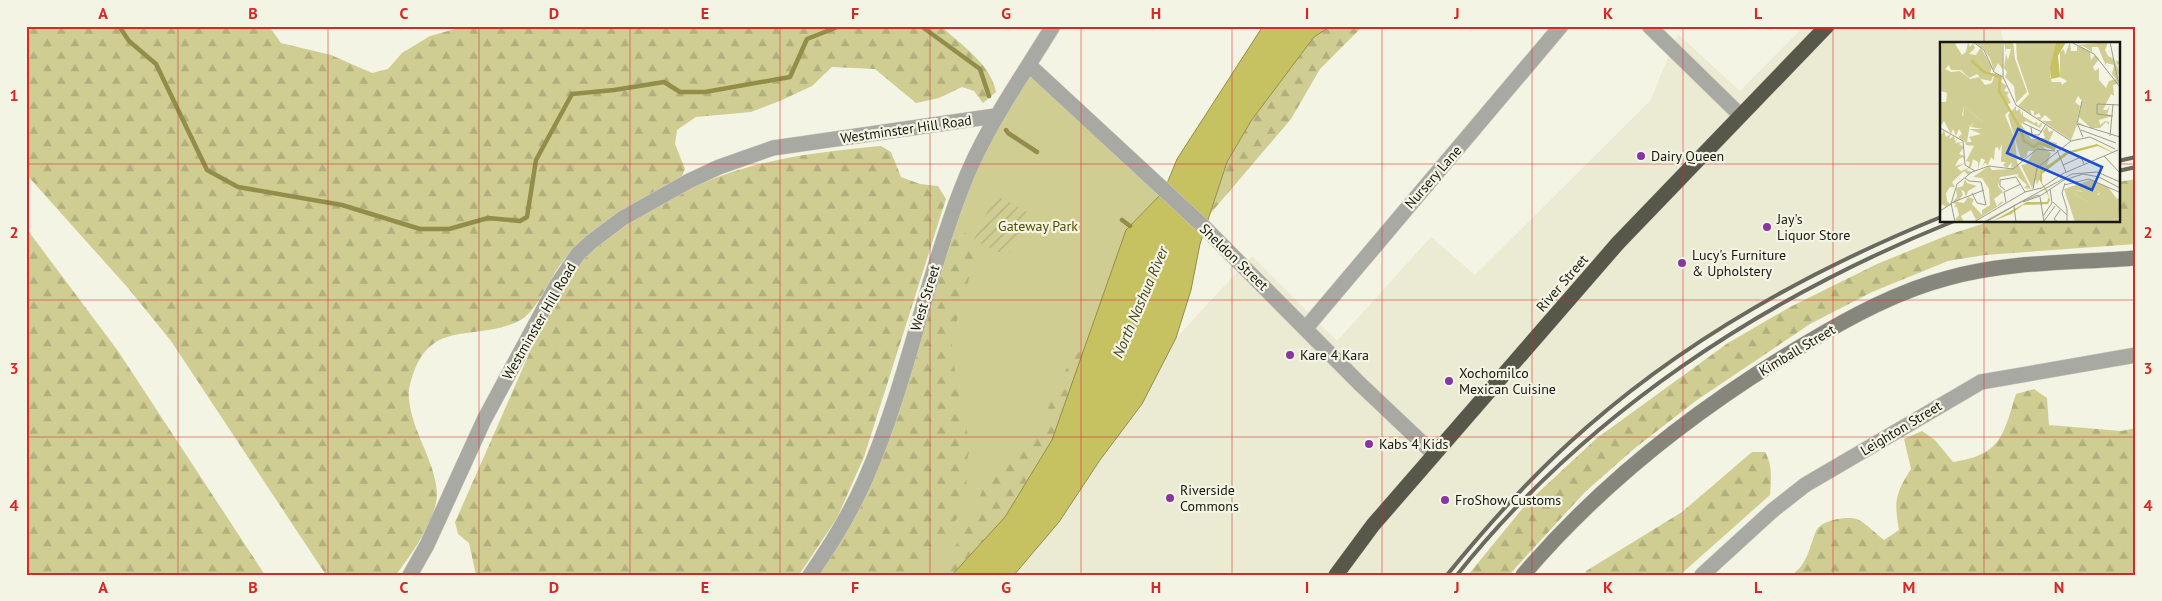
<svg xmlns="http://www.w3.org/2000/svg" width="2162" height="601" font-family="'PT Sans',sans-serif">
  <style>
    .built { fill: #ebead2 }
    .green { fill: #cfcd91 }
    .forest { fill: url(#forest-firs) }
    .garden { fill: url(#garden-furrows) }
    .water { fill: #c6c161; stroke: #928e4a }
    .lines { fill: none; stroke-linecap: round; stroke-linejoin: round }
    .stream { stroke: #928e4a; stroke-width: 4.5 }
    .street-casing { stroke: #d1d1c3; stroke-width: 16 }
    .secondary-casing { stroke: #d1d1c3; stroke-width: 16 }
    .highway-casing { stroke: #d1d1c3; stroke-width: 16 }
    .street { stroke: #a9a9a3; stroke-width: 15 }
    .secondary { stroke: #86867c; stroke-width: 15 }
    .highway { stroke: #57574a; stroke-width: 15 }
    .rail { stroke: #696960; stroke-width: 4 }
    .grid { fill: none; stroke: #d62828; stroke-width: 1; stroke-opacity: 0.55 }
    .poi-dot { fill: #8835a4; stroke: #f4f4e4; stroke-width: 2 }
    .labels { text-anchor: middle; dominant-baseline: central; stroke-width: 4.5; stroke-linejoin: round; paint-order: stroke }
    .street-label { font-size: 14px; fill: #181813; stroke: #f4f4e4 }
    .poi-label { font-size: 14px; fill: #181813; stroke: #f4f4e4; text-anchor: start }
    .park-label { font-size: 14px; fill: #534f00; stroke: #f4f4e4 }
    .water-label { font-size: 15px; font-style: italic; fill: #48461d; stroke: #f4f4e4 }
    .inset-river { fill: none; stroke: #c6c161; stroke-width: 2.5 }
    .inset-road { fill: none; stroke: #9c9c90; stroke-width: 1 }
    .view { fill: #1d4ed8; fill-opacity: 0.15; stroke: #1d4ed8; stroke-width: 2.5 }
    .inset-edge { fill: none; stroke: #181813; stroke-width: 2.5 }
    .neatline { fill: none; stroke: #d62828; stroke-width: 2 }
    .grid-label { font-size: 16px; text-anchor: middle; font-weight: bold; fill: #d62828 }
  </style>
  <defs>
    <pattern id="forest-firs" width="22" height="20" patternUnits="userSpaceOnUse" patternTransform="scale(1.25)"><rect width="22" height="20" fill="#cfcd91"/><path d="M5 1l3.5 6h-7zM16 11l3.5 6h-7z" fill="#b1af7c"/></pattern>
    <pattern id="garden-furrows" width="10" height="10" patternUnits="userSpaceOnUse" patternTransform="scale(1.25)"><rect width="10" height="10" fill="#cfcd91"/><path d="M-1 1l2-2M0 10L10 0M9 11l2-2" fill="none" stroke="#b1af7c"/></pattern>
  </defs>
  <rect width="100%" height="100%" fill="#f4f4e4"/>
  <!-- built -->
  <path class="built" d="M 1804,26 L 2000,26 L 2004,44 L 1941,44 L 1941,217 L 1868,249 L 1814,276 L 1736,320 L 1659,370 L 1588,426 L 1538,471 L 1493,519 L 1447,575 L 1014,575 L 1059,522 L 1100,460 L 1142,404 L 1176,338 L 1252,256 L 1337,341 L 1431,237 L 1475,275 L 1650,101 L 1678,34 L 1740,91 Z"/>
  <!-- green -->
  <path class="green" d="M 1029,65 L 1164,191 L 1126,230 L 1052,440 L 952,575 L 810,575 L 865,481 L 961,189 Z"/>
  <!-- forest -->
  <path class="forest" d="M 26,26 L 269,26 L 281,43 L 331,55 L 372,73 L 388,69 L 402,53 L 430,36 L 466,26 L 941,26 C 961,45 991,64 996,92 L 983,103 L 974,91 L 962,87 L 939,98 L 916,103 L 875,69 L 832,67 L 812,86 L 782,100 L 751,112 L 696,117 L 677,130 L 675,144 L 685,169 L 682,176 C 645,199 586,231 560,265 C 548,281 536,314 517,322 C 469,342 427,317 410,385 C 406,398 413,421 418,433 C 425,451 437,475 437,495 C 436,520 411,555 396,575 L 326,575 L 171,341 L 128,288 L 26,174 Z
    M 1331,26 L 1363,26 L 1320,69 L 1291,119 L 1210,214 L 1227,162 L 1251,121 L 1314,37 Z
    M 881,146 L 891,152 L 901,177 L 920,184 L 938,186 L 946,199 L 864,457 L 837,518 L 799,575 L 476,575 L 469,543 L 458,534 L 455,522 C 478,471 500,420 522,370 C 536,338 549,303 569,275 C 583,255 604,242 623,228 C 708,168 780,155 881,146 Z
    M 2136,179 L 2136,244 L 1985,255 L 1948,261 L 1872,292 L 1810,324 L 1697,400 L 1635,448 L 1585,492 L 1509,575 L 1468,575 L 1527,503 L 1597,438 L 1728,343 L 1790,307 L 1877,264 L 1948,235 L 1991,221 L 2118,221 L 2118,182 Z
    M 26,228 L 118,351 L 265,575 L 26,575 Z
    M 959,228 L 974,240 L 977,250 L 952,338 L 952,355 L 970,446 L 966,466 L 967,492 L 958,517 L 916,575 L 817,575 L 882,454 L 954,233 Z
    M 1087,340 L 1052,440 L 1005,517 L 952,575 L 932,575 L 960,540 L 992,469 L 1006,456 L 1025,444 L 1039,428 L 1065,371 Z
    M 2034,389 L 2047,398 L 2049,425 L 2121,431 L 2136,428 L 2136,575 L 1792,575 C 1807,565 1810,546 1816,531 C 1821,520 1849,515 1859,520 C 1868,525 1876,534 1884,540 L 1899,530 C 1894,501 1895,494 1911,469 L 1904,439 L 1922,431 L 1935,440 L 1953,462 C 2001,455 2003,436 2016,394 Z
    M 1752,452 L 1765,452 C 1773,465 1771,481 1770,495 L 1680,575 L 1585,575 L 1586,571 L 1682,512 Z"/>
  <!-- garden -->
  <path class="garden" d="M 995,195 L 1026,211 L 1029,217 L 1010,252 L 1004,255 L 974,240 Z"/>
  <!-- water -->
  <path class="water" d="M 1263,26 L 1331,26 L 1314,37 L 1251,121 L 1227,162 L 1200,244 L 1191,290 L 1176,338 L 1142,404 L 1100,460 L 1059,522 L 1014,575 L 952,575 L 1005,517 L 1052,440 L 1126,230 L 1164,191 L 1177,159 Z"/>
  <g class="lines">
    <!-- stream -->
    <path class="stream" d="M 119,26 L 129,41 L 156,64 L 207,170 L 238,187 L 342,205 L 420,229 L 449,229 L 488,218 L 520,221 L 527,217 L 536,160 L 572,94 L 614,90 L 664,82 L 680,92 L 705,92 L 790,77 L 807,39 L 840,26
      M 921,26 L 980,69 L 989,96
      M 1006,130 L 1008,133 L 1037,152
      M 1122,220 L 1130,226"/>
    <!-- street casing -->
    <g class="street-casing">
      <path id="street" d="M 1649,26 L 1740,115
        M 1029,65 L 1203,226 L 1360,384 L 1434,454
        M 1306,328 L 1561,26
        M 410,575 L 427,545 L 484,420 L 556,286 L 578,254 L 591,242 L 623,218 L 689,181 L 719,167 L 773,148 L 995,116
        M 810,575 C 831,545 850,514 865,480 C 906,387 924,285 961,190 C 983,131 1020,80 1053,26
        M 1702,575 L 1772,511 L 1805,485 L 1981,382 L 2136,355"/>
    </g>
    <!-- secondary casing -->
    <g class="secondary-casing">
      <path id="secondary" d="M 1523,575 C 1602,482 1700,406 1805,344 C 1850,317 1898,291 1948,278 C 2008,261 2074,263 2136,258"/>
    </g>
    <!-- highway casing -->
    <g class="highway-casing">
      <path id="highway" d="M 1336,575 L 1373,525 L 1618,243 L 1827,26"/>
    </g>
    <!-- street -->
    <use href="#street" class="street"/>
    <!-- secondary -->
    <use href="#secondary" class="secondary"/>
    <!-- highway -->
    <use href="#highway" class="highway"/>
    <!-- rail -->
    <path class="rail" d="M 2118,161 L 2136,157
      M 2118,171 L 2136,167
      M 1447,575 C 1490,522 1535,472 1587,427 C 1690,337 1815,268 1941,217
      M 1457,575 C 1586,413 1763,298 1954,221"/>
  </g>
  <!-- grid -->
  <path class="grid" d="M 178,26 L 178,575M 328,26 L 328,575M 479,26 L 479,575M 630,26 L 630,575M 780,26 L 780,575M 930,26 L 930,575M 1081,26 L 1081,575M 1232,26 L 1232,575M 1382,26 L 1382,575M 1532,26 L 1532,575M 1683,26 L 1683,575M 1833,26 L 1833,575M 1984,26 L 1984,44M 26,164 L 1941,164M 2118,164 L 2136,164M 1984,221 L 1984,575M 26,300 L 2136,300M 26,437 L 2136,437"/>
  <!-- markers -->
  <g class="poi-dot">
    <circle cx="1641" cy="156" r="5"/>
    <circle cx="1767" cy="227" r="5"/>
    <circle cx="1682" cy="263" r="5"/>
    <circle cx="1290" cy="355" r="5"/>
    <circle cx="1449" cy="381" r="5"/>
    <circle cx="1369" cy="444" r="5"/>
    <circle cx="1170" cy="498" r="5"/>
    <circle cx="1445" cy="500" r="5"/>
  </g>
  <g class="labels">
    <!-- street labels -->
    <g class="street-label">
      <text transform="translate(906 129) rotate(-8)">Westminster Hill Road</text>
      <text transform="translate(1433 177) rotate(-49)">Nursery Lane</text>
      <text transform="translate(1234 257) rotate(44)">Sheldon Street</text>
      <text transform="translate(1562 283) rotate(-49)">River Street</text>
      <text transform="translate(925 298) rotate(-73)">West Street</text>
      <text transform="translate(539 321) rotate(-60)">Westminster Hill Road</text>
      <text transform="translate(1797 350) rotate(-31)">Kimball Street</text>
      <text transform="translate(1901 428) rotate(-31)">Leighton Street</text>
    </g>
    <!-- poi labels -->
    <g class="poi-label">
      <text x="1651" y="156">Dairy Queen</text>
      <text x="1777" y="219">Jay's<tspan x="1777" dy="16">Liquor Store</tspan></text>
      <text x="1692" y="255">Lucy's Furniture<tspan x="1692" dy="16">&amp; Upholstery</tspan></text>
      <text x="1300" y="355">Kare 4 Kara</text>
      <text x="1459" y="373">Xochomilco<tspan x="1459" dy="16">Mexican Cuisine</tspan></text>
      <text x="1379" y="444">Kabs 4 Kids</text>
      <text x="1180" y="490">Riverside<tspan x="1180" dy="16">Commons</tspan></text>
      <text x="1455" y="500">FroShow Customs</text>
    </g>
    <!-- park labels -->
    <g class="park-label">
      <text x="1038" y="226">Gateway Park</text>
    </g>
    <!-- water labels -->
    <g class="water-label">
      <text transform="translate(1140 302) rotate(-67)">North Nashua River</text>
    </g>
  </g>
  <!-- overview -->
  <g transform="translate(1940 42)">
    <rect width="180" height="180" fill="#f4f4e4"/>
    <path d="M 24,64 L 43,80 L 43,87 L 31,85 L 34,79 L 30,85 L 23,76 ZM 146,146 L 160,150 L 151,159 L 166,174 L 167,180 L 154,180 L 148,160 L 134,152 L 135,148 L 142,150 Z" fill="#cfcd91"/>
    <path d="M 2,0 L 21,0 L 15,2 L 22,13 L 26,10 L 28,0 L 30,5 L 33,1 L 35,6 L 29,12 L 36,13 L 41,5 L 34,0 L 62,0 L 63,28 L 58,21 L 54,29 L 50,16 L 43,6 L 41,6 L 52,25 L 50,31 L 54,31 L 51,39 L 41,37 L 37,32 L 29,36 L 21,28 L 11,28 L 9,23 L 5,27 L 11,30 L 20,29 L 30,37 L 39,35 L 45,43 L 52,41 L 55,31 L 63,36 L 61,40 L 67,44 L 64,49 L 69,50 L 67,53 L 71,61 L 67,62 L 70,68 L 65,73 L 75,97 L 77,120 L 91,147 L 84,146 L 87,143 L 77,134 L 79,132 L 60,135 L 58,144 L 63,150 L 54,157 L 57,164 L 62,159 L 63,161 L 36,178 L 31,168 L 21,174 L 24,180 L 15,178 L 19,173 L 17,165 L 14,165 L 16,162 L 12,161 L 17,155 L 16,146 L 23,144 L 25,137 L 27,141 L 37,144 L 28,149 L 26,155 L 24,149 L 21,148 L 23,153 L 17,160 L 24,161 L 28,155 L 34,157 L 32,162 L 42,173 L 42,168 L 50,163 L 49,147 L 42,136 L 33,135 L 49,124 L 52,128 L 71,127 L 75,124 L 71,126 L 72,120 L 67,126 L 63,123 L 66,120 L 61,120 L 62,102 L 59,109 L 58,105 L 55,106 L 54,118 L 51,115 L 48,123 L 45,121 L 42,125 L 45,118 L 41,116 L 38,127 L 38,120 L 33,117 L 31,125 L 26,128 L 32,130 L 28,133 L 24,129 L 12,140 L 15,145 L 10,145 L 6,151 L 7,159 L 10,162 L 6,165 L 2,162 L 0,167 L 0,95 L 4,88 L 6,95 L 11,92 L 4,79 L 0,85 L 0,60 L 6,60 L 7,51 L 1,49 ZM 24,64 L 43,80 L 42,87 L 29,87 L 41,92 L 29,95 L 32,100 L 27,100 L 30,82 L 22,73 ZM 13,87 L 16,94 L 19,87 L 22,92 L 18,95 L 25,100 L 26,103 L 34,104 L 26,119 L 30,120 L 28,126 L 21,129 L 17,126 L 25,121 L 15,124 L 19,117 L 23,115 L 25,119 L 24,114 L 19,112 L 24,105 L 19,102 L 23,100 L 15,101 L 18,96 L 15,99 L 14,94 L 9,97 ZM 64,0 L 73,0 L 75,17 L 87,50 L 76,61 L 74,44 L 65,35 L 67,30 L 64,26 L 66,12 L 68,18 L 71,7 L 66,7 L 66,11 ZM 76,0 L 116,0 L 110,34 L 112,40 L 121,40 L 122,43 L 127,39 L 120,35 L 120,10 L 124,7 L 125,13 L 130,0 L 131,9 L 137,9 L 137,4 L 144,6 L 150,10 L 151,18 L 155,13 L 159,17 L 153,25 L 155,29 L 159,26 L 159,38 L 166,46 L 169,39 L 176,37 L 172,32 L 174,23 L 166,21 L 166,24 L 158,5 L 152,5 L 152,10 L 145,5 L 137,3 L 168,0 L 165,8 L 168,14 L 174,17 L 177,26 L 176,18 L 180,21 L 177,23 L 180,36 L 178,30 L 177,36 L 180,41 L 173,43 L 174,54 L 171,52 L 163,68 L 167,68 L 170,64 L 167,72 L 173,74 L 159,78 L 160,83 L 165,79 L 169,80 L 169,83 L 166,80 L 160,86 L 151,86 L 139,75 L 138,80 L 144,83 L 138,82 L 138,78 L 142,59 L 138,54 L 135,60 L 140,64 L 137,78 L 137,83 L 131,98 L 102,79 L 112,79 L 105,73 L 100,78 L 96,75 L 101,75 L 99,71 L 94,74 L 94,69 L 90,68 L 92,73 L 78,64 L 89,52 L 77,17 ZM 76,64 L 76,69 L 80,67 L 81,73 L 83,69 L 83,74 L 94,81 L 97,80 L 98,84 L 103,80 L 100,86 L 86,79 L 81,82 L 91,97 L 105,96 L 103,89 L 107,84 L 109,90 L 114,88 L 109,99 L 117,101 L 115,108 L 102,104 L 111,111 L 107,123 L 114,120 L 103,127 L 97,143 L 96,138 L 92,146 L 81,123 L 86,122 L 94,109 L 88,109 L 86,115 L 81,117 L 68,73 ZM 150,138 L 168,145 L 177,157 L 180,155 L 178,180 L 167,180 L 150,158 L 153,152 L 159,153 L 160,150 L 146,146 L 144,150 L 136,148 L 134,152 L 150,161 L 154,180 L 135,180 L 124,147 Z" fill="#cfcd91" fill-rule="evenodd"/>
    <path d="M 116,0 L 126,0 L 118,14 L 120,35 L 111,37 L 110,26 ZM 157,102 L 180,114 L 158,104 L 128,112 L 102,132 L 102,141 L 107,148 L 110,158 L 108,162 L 83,163 L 71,172 L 51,180 L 87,160 L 107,160 L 109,155 L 99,137 L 101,129 L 126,110 Z" fill="#c6c161"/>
    <path class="inset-river" d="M 31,18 L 44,30 L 60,35 L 59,49 L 81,88 L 84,99 L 94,105 L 99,101 L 115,107"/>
    <path class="inset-road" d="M 33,0 L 44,8 L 54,30 L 63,35M 63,0 L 63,35 L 76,63 L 131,99M 131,0 L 154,12 L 180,45M 170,0 L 178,39M 142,59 L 137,81 L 143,95M 173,74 L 157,72 L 157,62 L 180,63M 83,81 L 102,90M 138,82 L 180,95M 91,85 L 92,93 L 99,93 L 106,82M 0,86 L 23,99 L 25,123 L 35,129M 141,88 L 176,101M 170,94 L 173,62M 131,99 L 150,95 L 175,107M 117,108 L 126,130M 164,114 L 180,131M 123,123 L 141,115 L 144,122M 25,136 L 29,139 L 41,140 L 46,163 L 37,161 L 32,151M 125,141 L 122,151 L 127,167 L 127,180M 124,143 L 149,137 L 179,150M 93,147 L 97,126 L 131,99M 100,147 L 122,132 L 178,108M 65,148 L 60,144 L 60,138 L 76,135 L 85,150M 100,154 L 124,138 L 143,132 L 159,135 L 180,146M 100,155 L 104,180M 66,160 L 64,150 L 81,142M 113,160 L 127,173M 74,164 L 76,180M 0,169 L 11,162 L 17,142 L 32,130 L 49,124 L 73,127 L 97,107 L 115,109M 103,174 L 112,161 L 110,147M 104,179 L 115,164M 15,180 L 11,161 L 44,148M 34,180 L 85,150 L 101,146M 44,180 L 132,132 L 157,130 L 180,140M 46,180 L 81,160 L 98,153 L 100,154 L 83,160M 118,180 L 114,177 L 120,168"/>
    <path class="view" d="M 78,87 L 162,125 L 152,148 L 67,111 Z"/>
    <rect width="180" height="180" class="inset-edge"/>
  </g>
  <!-- border -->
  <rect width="2162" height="601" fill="none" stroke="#f4f4e4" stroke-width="55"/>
  <rect x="28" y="28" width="2106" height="546" class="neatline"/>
  <g class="grid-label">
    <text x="103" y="19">A</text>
    <text x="253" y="19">B</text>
    <text x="404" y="19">C</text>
    <text x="554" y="19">D</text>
    <text x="705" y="19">E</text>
    <text x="855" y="19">F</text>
    <text x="1006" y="19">G</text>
    <text x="1156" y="19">H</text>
    <text x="1307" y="19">I</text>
    <text x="1457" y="19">J</text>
    <text x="1608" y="19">K</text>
    <text x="1758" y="19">L</text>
    <text x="1909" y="19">M</text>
    <text x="2059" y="19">N</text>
    <text x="14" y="101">1</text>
    <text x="2148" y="101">1</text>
    <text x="14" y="238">2</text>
    <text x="2148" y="238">2</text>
    <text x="14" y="374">3</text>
    <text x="2148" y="374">3</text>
    <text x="14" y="511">4</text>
    <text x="2148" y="511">4</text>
    <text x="103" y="593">A</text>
    <text x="253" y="593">B</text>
    <text x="404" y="593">C</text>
    <text x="554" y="593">D</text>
    <text x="705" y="593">E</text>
    <text x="855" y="593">F</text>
    <text x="1006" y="593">G</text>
    <text x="1156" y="593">H</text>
    <text x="1307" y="593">I</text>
    <text x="1457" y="593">J</text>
    <text x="1608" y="593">K</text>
    <text x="1758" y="593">L</text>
    <text x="1909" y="593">M</text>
    <text x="2059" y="593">N</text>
  </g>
</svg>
